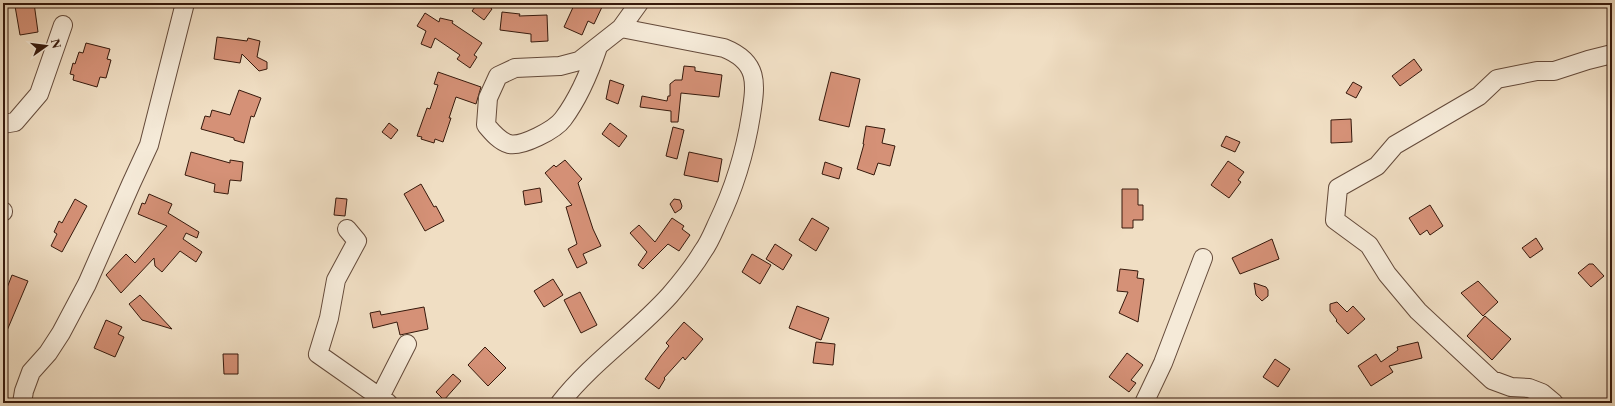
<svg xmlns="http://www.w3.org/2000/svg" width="1615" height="406" font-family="'Libre Caslon Text',serif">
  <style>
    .building { fill: #d59177; stroke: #36190c }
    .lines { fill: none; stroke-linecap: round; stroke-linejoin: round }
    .minor-casing { stroke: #644a3a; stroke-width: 20 }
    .minor { stroke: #f5ead8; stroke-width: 18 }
  </style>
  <rect width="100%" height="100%" fill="#f0dec3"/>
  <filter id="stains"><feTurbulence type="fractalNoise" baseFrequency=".005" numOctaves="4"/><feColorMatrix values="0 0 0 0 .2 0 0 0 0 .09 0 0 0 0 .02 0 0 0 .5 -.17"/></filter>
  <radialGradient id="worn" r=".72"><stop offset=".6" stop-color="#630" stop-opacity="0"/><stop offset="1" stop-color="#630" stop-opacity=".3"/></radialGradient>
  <!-- building -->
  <path class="building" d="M 34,3 L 38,32 L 20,35 L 15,6 Z
    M 478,3 L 485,3 L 492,9 L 484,20 L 472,11 Z
    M 575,3 L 592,3 L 602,7 L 594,24 L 588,21 L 582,35 L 564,27 Z
    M 502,12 L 520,14 L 519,16 L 547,15 L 548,41 L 531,42 L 531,34 L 500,30 Z
    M 425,13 L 439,22 L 440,18 L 453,21 L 452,23 L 482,43 L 474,55 L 477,57 L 470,68 L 457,59 L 460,55 L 435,38 L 431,48 L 421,44 L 426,31 L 417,26 Z
    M 217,37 L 247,41 L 248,38 L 260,41 L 257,57 L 267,62 L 267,69 L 259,71 L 242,54 L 240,63 L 214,59 Z
    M 86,43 L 110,49 L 107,59 L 111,60 L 106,78 L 100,77 L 97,87 L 73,80 L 74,75 L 70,74 L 73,63 L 75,64 L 79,52 L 83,53 Z
    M 1414,59 L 1422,70 L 1400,86 L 1392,76 Z
    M 684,66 L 695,67 L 695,71 L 722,75 L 719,97 L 681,93 L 678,122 L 671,122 L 671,111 L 640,107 L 642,96 L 667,101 L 668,96 L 670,96 L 670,84 L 675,80 L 682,80 Z
    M 438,72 L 481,87 L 476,104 L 456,97 L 449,118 L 451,118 L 443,142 L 435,139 L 434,143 L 421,139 L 422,137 L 417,136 L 427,108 L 430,109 L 438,85 L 434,84 Z
    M 831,72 L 860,79 L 849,127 L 819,120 Z
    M 610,80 L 624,85 L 618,104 L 606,99 Z
    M 1353,82 L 1362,87 L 1356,98 L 1346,93 Z
    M 239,90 L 261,98 L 254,117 L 251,116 L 244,143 L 234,140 L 234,138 L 201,129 L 205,116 L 210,117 L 212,110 L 230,115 Z
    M 1351,119 L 1352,142 L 1331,143 L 1331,120 Z
    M 389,123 L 398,130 L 391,139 L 382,132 Z
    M 610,123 L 627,136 L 619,147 L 602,134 Z
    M 866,126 L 885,129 L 882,143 L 895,146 L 890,166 L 878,163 L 874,175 L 857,169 L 864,144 L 863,144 Z
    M 673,127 L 684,130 L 677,159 L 666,156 Z
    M 1226,136 L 1240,142 L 1235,152 L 1221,146 Z
    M 191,152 L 230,163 L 230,160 L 243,162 L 241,181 L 230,180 L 228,194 L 214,192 L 215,184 L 185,175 Z
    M 689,152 L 722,159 L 718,182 L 684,175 Z
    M 565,160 L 582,179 L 578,183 L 593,229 L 601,246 L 583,254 L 587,263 L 577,268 L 568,249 L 577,244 L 566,207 L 572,205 L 545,173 L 554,165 L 556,167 Z
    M 1228,161 L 1244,172 L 1238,180 L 1241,182 L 1229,198 L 1211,185 Z
    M 825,162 L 842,168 L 839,179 L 822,174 Z
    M 421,184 L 434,207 L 436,206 L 444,221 L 425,231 L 404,194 Z
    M 540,188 L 542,202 L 525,205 L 523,191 Z
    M 1122,189 L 1138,189 L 1138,205 L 1143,205 L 1143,220 L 1133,220 L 1133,228 L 1122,228 Z
    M 149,194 L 172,204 L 168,213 L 199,232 L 197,238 L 186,233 L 183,239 L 202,252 L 196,262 L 180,251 L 162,272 L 155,266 L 154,258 L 121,293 L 106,275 L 126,254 L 135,263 L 167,226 L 138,214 L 142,203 L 145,204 Z
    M 336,198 L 347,199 L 345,216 L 334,215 Z
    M 75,199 L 87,206 L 62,252 L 51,246 L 57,234 L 54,232 L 59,221 L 62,223 Z
    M 674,199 L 680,200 L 682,206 L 681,209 L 675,213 L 670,204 Z
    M 1430,205 L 1443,226 L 1430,235 L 1427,230 L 1420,235 L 1409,218 Z
    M 672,218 L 684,226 L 682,229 L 690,235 L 679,251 L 668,244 L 643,269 L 638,265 L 647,252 L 630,233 L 639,225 L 655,242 Z
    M 812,218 L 829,228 L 816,251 L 799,240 Z
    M 1536,238 L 1543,249 L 1530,258 L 1522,248 Z
    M 1272,239 L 1279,259 L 1240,274 L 1232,258 Z
    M 775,244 L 792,255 L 783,270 L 766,259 Z
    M 752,254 L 771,265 L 760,284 L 742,272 Z
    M 1589,264 L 1593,264 L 1604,276 L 1591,287 L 1578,273 Z
    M 1120,269 L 1138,271 L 1137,278 L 1144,279 L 1138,322 L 1119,313 L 1128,292 L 1117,291 Z
    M 12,275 L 28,281 L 3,340 L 3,298 Z
    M 553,279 L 563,295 L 544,307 L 534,291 Z
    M 1478,281 L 1498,302 L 1483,316 L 1461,293 Z
    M 1254,283 L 1266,287 L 1268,290 L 1268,296 L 1262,301 L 1256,295 Z
    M 580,292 L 597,325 L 581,333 L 564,300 Z
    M 140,295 L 172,329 L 142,320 L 129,304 Z
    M 1337,302 L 1347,312 L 1353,306 L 1365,319 L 1348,334 L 1336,321 L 1337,320 L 1330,311 L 1330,304 Z
    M 797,306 L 829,318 L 821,340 L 789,328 Z
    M 424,307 L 428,329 L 400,335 L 397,322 L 373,328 L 370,313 L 380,311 L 381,315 Z
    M 1485,316 L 1511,339 L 1492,360 L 1467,336 Z
    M 106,320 L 122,327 L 118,334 L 124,337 L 115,357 L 94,348 Z
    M 684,322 L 703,339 L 685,360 L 683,357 L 664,378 L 665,379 L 659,389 L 645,379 L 661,356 L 669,346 L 666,343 Z
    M 816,342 L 835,344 L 833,365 L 813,363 Z
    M 1418,342 L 1422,358 L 1389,366 L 1393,372 L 1371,386 L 1358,366 L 1376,354 L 1381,362 L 1398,350 L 1397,347 Z
    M 485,347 L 506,368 L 488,386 L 468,365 Z
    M 1127,353 L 1143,365 L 1131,380 L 1136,383 L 1129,392 L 1109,377 Z
    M 223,354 L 238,354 L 238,374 L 224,374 Z
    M 1275,359 L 1290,369 L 1278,387 L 1263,377 Z
    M 453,374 L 461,381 L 444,400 L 436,392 Z"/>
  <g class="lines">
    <!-- minor casing -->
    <g class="minor-casing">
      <path id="minor" d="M 598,47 C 590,71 578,99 563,119 C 555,130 522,147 509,144 C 499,141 492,132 486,125 L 488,98 L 498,76 L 515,68 L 560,66 L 579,61 L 621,28 L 639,3
        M 3,124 L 15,122 L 39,94 L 63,25
        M 3,211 L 3,212
        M 347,229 L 357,241 L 336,280 L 329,318 L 318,354 L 388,403
        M 380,397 L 407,344
        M 22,403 L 24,391 L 31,372 L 48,353 L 61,333 L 87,284 L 131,184 L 149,145 L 185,3
        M 560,403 C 591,363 636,333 670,295 C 682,281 694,266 703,251 C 709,243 713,233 717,224 C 734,189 745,153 751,115 C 756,83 759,62 724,48 L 621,28
        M 1144,403 L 1163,363 L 1203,258
        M 1554,403 L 1542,393 L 1529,388 L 1511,387 L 1492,380 L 1418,311 L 1387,274 L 1369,245 L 1335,220 L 1338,188 L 1377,166 L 1395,145 L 1479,96 L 1497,79 L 1537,71 L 1554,71 L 1588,60 L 1612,54"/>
    </g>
    <!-- minor -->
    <use href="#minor" class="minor"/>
  </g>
  <!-- margin -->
  <rect width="1615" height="406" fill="none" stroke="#f0dec3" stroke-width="16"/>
  <rect x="4" y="4" width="1607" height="398" fill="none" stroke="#36190c" stroke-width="2"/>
  <rect x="8" y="8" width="1599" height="390" fill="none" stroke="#36190c"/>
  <!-- north arrow -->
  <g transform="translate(46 46) rotate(76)" stroke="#f5ead8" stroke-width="3" paint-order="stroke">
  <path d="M0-3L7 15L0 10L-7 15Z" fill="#36190c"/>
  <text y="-6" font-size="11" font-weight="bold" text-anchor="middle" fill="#36190c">N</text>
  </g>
  <rect width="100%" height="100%" filter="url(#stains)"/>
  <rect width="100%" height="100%" fill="url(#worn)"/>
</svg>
